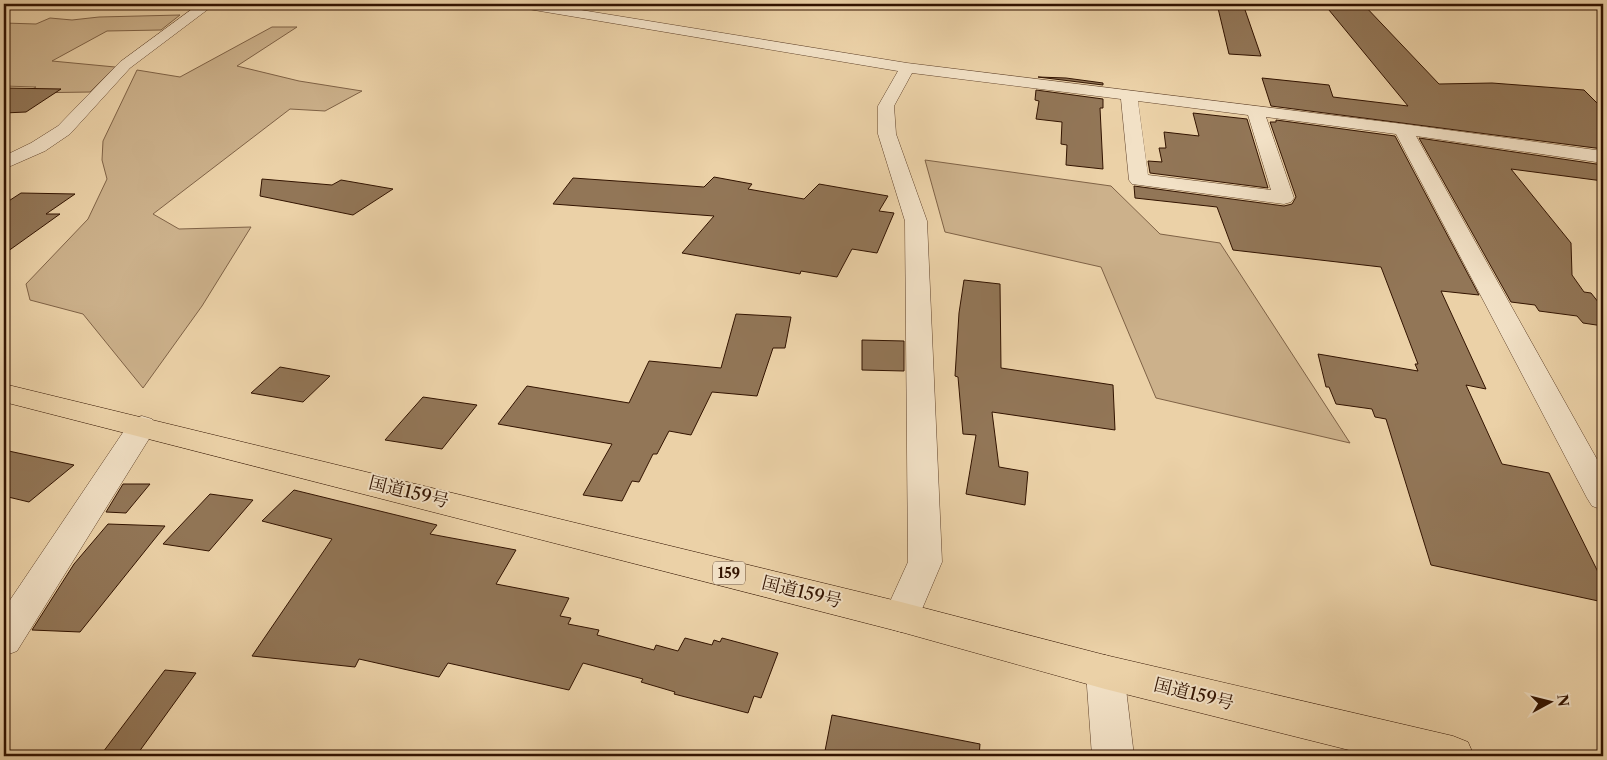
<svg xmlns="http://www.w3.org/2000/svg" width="1607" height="760" font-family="'Libre Caslon Text','Noto Serif JP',serif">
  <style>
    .green { fill: #ccb18b; stroke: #7f6246 }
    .building { fill: #927657; stroke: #321300 }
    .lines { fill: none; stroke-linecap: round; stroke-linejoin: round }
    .minor-casing { stroke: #60422a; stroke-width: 1 }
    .trunk-casing { stroke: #321300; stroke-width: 1 }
    .minor { fill: #f2e1c6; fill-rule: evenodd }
    .trunk { fill: #ebd1a7; fill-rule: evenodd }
    .labels { text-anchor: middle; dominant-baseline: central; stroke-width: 4; stroke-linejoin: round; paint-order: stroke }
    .shield { fill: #f2e1c6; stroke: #6c513b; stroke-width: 1 }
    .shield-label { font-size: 14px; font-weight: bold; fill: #321300 }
    .near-street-label { font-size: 18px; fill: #321300; stroke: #f2e1c6 }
  </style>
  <rect width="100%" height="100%" fill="#ebd1a7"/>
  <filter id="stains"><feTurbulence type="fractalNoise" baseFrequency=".004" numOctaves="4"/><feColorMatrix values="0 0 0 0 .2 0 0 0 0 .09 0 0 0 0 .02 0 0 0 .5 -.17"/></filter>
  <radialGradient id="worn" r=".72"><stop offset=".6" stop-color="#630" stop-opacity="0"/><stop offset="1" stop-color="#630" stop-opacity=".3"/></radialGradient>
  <!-- green -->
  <path class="green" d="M 180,15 L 161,30 L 107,31 L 52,61 L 115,67 L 90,92 L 25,93 L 36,87 L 4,86 L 4,23 L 36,24 L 50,18 L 72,20 L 99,17 Z
    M 272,27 L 297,27 L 237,66 L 299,81 L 362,91 L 325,111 L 290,109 L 153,214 L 179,229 L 251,227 L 202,306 L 143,388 L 83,314 L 30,300 L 26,284 L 88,219 L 107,179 L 102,160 L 103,141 L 137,70 L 180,77 Z
    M 925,160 L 1111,186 L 1160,234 L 1220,243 L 1350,443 L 1156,398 L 1101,267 L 945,232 Z"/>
  <!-- building -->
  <path class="building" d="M 1217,4 L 1243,4 L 1261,56 L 1229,54 Z
    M 1324,4 L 1363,4 L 1439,84 L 1492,83 L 1584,90 L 1603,109 L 1603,149 L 1271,106 L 1262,78 L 1329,85 L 1333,97 L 1408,106 Z
    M 1038,77 L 1066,78 L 1103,83 L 1103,85 Z
    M 4,88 L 61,89 L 26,112 L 4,113 Z
    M 1036,90 L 1103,99 L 1103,108 L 1100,108 L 1103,169 L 1066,165 L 1067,145 L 1061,144 L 1062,122 L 1036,119 L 1039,101 L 1035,100 Z
    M 1193,113 L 1247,119 L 1268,188 L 1150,173 L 1148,161 L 1162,162 L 1159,148 L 1166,148 L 1164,132 L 1199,136 Z
    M 1276,120 L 1395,136 L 1479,295 L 1441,291 L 1486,389 L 1466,385 L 1502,464 L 1549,473 L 1603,582 L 1603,602 L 1431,565 L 1386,419 L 1375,417 L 1372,409 L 1336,404 L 1329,387 L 1326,387 L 1318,354 L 1418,371 L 1415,364 L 1418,364 L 1381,267 L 1233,250 L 1217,207 L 1135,198 L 1134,186 L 1284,206 L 1292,204 L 1296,197 L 1270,122 L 1276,122 Z
    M 1419,138 L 1603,165 L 1603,181 L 1511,169 L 1571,243 L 1572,275 L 1584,292 L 1591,293 L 1603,308 L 1603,326 L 1583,323 L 1577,316 L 1539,311 L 1535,305 L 1511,302 Z
    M 714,177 L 752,184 L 748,189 L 804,199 L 819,184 L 888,196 L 879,211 L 894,213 L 877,253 L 852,249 L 837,277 L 801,271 L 800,274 L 682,253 L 714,216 L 553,204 L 573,178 L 704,187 Z
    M 262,179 L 332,185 L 341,180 L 393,189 L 353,215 L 260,196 Z
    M 21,193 L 75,194 L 46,214 L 60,214 L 4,254 L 4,204 Z
    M 964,280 L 1000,284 L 1001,368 L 1113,385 L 1115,430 L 992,412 L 999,467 L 1028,472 L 1025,505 L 966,494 L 976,435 L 963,434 L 958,377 L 955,376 L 959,313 Z
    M 736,314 L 791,317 L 785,348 L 773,348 L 757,396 L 712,392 L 691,435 L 669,431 L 657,454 L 653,454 L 639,482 L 632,481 L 622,501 L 583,495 L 612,444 L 498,424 L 527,386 L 629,403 L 649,361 L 721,368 Z
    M 862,340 L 904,341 L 904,371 L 862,370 Z
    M 280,367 L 330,376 L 303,402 L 251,393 Z
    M 423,397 L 477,405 L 442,449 L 385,440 Z
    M 4,450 L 74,465 L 29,502 L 4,496 Z
    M 123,484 L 150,484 L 126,513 L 106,512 Z
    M 294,490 L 437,525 L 430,534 L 516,550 L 496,584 L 569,598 L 560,616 L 571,618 L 568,624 L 599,630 L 597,635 L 654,650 L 656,645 L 678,651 L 685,638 L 712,645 L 714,640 L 720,642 L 722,638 L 778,653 L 761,698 L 754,696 L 748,713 L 674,694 L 675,692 L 641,682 L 643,679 L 583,663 L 569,690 L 448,663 L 439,677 L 359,659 L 355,667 L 252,656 L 332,539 L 262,521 Z
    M 210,494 L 253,500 L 209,551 L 163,544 Z
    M 108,524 L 165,526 L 80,632 L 32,630 L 74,564 Z
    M 165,670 L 196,673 L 136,756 L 100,756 Z
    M 832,715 L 980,744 L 979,756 L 824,756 Z"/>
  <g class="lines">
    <!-- minor casing -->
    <g class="minor-casing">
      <path id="minor" d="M 199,4 L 215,4 L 130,68 L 70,134 L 45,151 L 4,169 L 4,156 L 31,143 L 58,126 L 120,62 Z
        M 515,4 L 544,4 L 907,63 L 1403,124 L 1603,151 L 1603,163 L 1416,136 L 1603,470 L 1603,510 L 1592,506 L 1587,498 L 1396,134 L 1266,117 L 1294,198 L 1291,202 L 1284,204 L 1132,184 L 1129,180 L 1121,99 L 912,73 L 894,106 L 896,134 L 927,221 L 942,562 L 914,628 L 901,632 L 888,628 L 883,617 L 908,562 L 905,221 L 878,134 L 878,106 L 898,71 L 522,8 ZM 1138,101 L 1248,115 L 1271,190 L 1148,175 Z
        M 142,416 L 152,419 L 157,426 L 17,651 L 4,656 L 4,609 L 132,419 Z
        M 1105,655 L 1119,660 L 1124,672 L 1134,756 L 1092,756 L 1086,672 L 1091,660 Z"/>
    </g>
    <!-- trunk casing -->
    <g class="trunk-casing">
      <path id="trunk" d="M 4,384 L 901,602 L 1105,655 L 1453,736 L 1468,742 L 1474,756 L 1373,756 L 1105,689 L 901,632 L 4,402 Z"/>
    </g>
    <!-- minor -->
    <use href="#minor" class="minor"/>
    <!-- trunk -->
    <use href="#trunk" class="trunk"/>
  </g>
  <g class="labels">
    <!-- shield labels -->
    <rect class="shield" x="713" y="561.5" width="32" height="23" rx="4"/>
    <g class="shield-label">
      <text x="729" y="573">159</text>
    </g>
    <!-- near-street labels -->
    <g class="near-street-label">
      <text transform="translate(409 492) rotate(14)">国道159号</text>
      <text transform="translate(802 592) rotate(14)">国道159号</text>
      <text transform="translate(1194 694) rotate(14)">国道159号</text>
    </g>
  </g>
  <!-- margin -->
  <rect width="1607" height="760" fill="none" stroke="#ebd1a7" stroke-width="20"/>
  <rect x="5" y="5" width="1597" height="750" fill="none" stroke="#321300" stroke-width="2.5"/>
  <rect x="10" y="10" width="1587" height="740" fill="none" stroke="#321300"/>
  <!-- north arrow -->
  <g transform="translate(1550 702) rotate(83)" stroke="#f2e1c6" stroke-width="4" paint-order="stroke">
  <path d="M0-4L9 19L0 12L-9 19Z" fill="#321300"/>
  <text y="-8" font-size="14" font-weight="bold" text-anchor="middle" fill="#321300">N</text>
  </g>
  <rect width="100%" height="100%" filter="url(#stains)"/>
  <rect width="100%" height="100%" fill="url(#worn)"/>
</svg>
